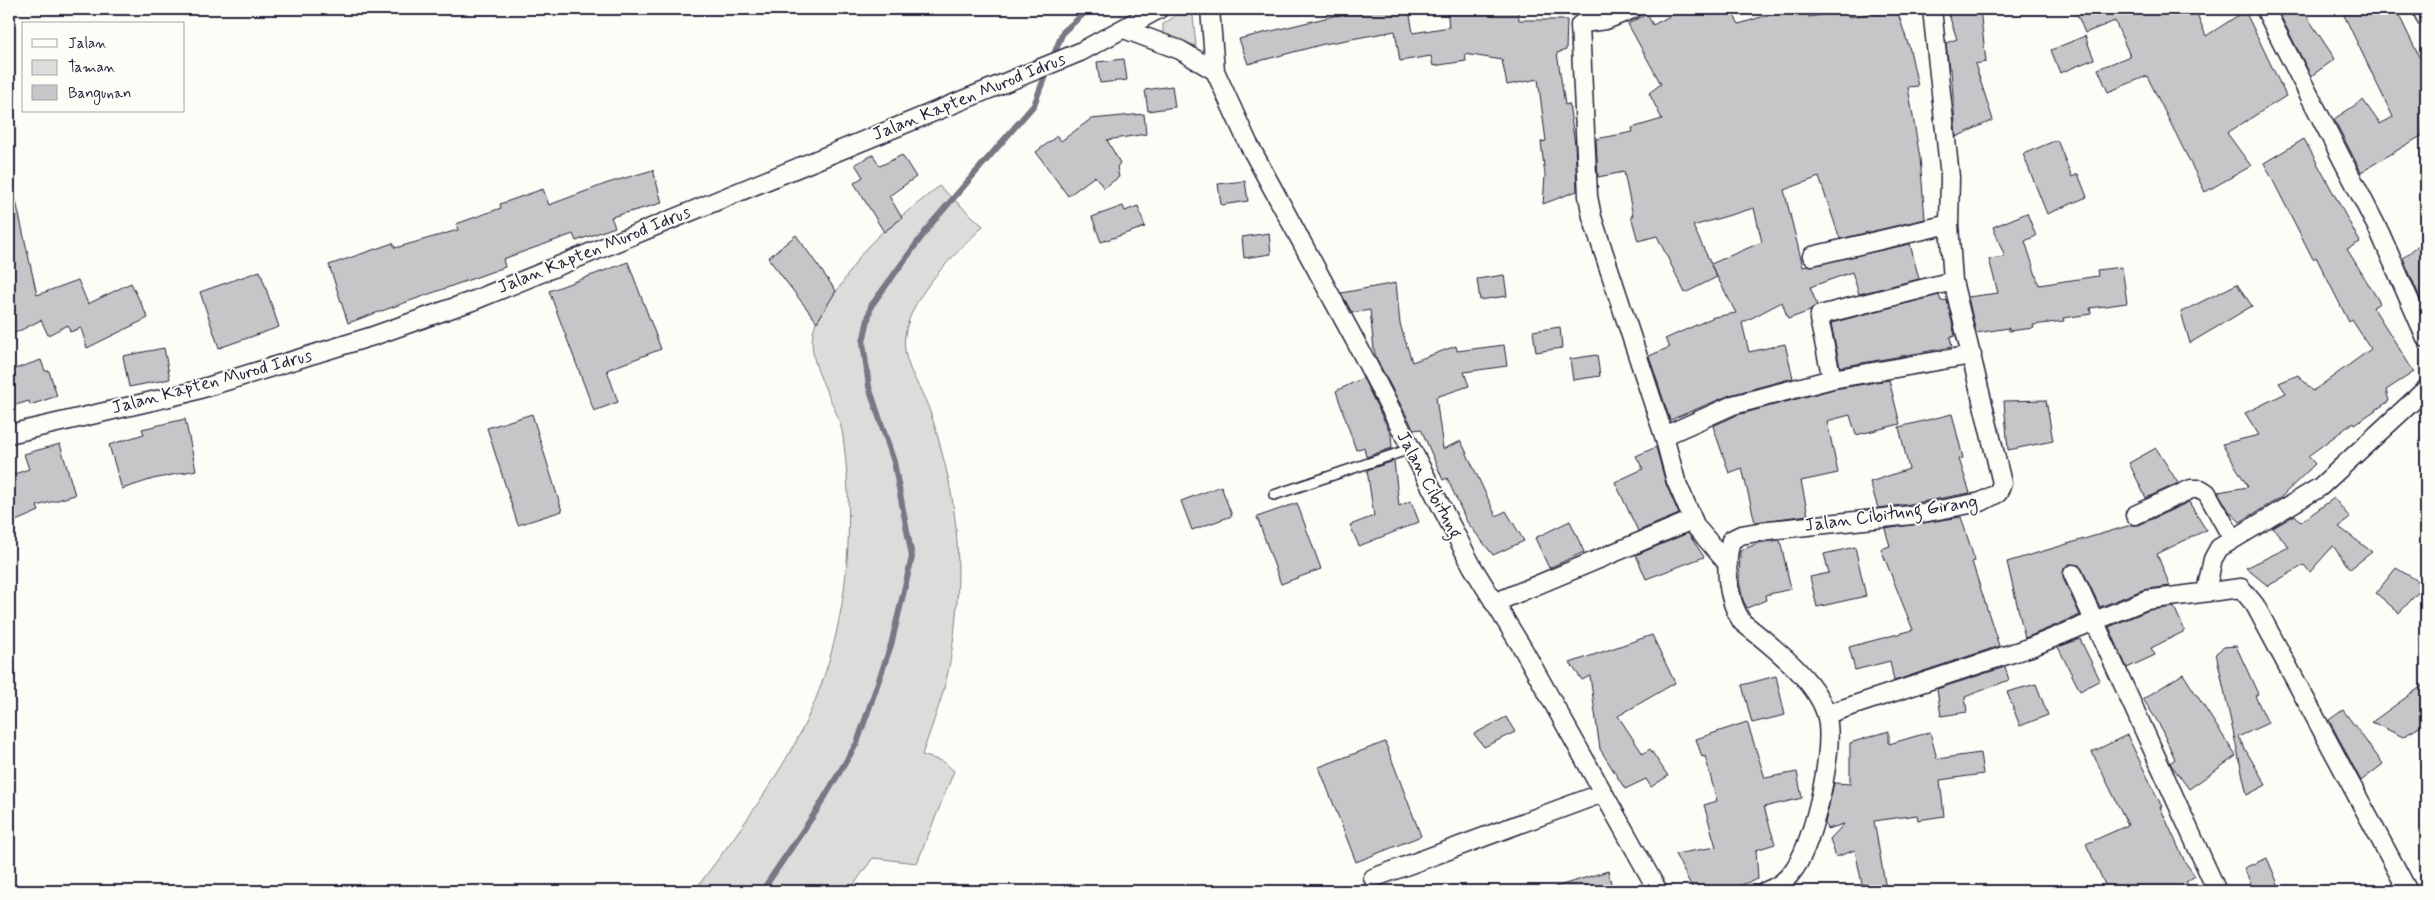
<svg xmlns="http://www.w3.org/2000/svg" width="2435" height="900" font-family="Mynerve,sans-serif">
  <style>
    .green { fill: #dddcdb; stroke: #807f8b }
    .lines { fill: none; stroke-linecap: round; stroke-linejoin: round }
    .stream { stroke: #787885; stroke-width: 6 }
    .building { fill: #c6c6c8; stroke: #22223b; fill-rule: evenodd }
    .lane-casing { stroke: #22223b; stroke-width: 12 }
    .street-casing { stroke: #22223b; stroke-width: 21 }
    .lane { stroke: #fdfcf7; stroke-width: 9 }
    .street { stroke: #fdfcf7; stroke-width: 18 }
    .labels { text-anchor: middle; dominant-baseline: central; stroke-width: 4; stroke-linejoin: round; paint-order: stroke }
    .street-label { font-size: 18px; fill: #22223b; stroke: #fdfcf7 }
  </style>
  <rect width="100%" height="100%" fill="#fdfcf7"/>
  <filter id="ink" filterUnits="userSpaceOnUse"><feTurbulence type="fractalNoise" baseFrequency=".02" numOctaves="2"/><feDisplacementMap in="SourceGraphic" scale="10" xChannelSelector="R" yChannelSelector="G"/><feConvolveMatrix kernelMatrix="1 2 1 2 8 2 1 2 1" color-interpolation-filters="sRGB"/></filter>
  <g filter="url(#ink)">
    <!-- green -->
    <path class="green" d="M 1185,10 L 1193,16 L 1196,46 L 1165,35 L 1163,32 L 1163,24 Z
      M 939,186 L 983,226 C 953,258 913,290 905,335 C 901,363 920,384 929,409 C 935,425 939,441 943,457 C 962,525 962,602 948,672 C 942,700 931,728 922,755 L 944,762 L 954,771 L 917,863 L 873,858 L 849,891 L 694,891 C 729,845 766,796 794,745 C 846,650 857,543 843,437 C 838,398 800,363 816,322 C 821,309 833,296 841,285 C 851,270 861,252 874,240 C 893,221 918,204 939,186 Z"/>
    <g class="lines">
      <!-- stream -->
      <path class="stream" d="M 1052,59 L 1063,32 L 1089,9
        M 762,891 L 817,810 L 857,743 L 891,645 L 912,557 L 894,462 L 869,387 L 863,342 L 871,306 L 931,224 L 1034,105 L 1048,68"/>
    </g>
    <!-- building -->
    <path class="building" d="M 1362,9 L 1409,9 L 1413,33 L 1449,27 L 1447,9 L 1518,9 L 1519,20 L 1567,20 L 1566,50 L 1557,53 L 1565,105 L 1569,104 L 1575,144 L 1577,191 L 1543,204 L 1545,175 L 1541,142 L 1546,141 L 1538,79 L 1507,85 L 1502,60 L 1465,54 L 1466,61 L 1433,66 L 1431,56 L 1400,61 L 1395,31 L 1324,44 L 1248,64 L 1239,39 Z
      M 1683,9 L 1730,9 L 1739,24 L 1787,9 L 1806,9 L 1809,17 L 1848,11 L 1849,17 L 1897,10 L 1910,50 L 1918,86 L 1908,87 L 1920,158 L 1925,219 L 1840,239 L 1819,177 L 1784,190 L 1803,267 L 1910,244 L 1919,279 L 1859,294 L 1852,272 L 1810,287 L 1817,305 L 1810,311 L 1788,319 L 1782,302 L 1742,323 L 1749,352 L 1785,344 L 1793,378 L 1730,395 L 1670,420 L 1649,356 L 1670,347 L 1665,339 L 1714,317 L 1736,313 L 1711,265 L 1717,277 L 1685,293 L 1657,236 L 1638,241 L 1631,216 L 1633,216 L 1624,172 L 1598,177 L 1596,139 L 1633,132 L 1632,128 L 1662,119 L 1649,93 L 1661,84 L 1628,24 L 1647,14 L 1653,25 ZM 1754,208 L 1762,242 L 1711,264 L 1693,226 Z
      M 1947,9 L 1980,9 L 1986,62 L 1975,64 L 1993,120 L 1956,137 L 1951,69 L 1949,69 L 1946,43 L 1957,39 Z
      M 2075,9 L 2195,9 L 2206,36 L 2245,11 L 2286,96 L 2227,133 L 2251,166 L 2205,192 L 2147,76 L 2108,92 L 2098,69 L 2130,56 L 2115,21 L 2085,33 Z
      M 2277,9 L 2302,9 L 2335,59 L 2311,76 Z
      M 2341,9 L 2396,9 L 2426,71 L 2426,133 L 2361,172 L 2334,119 L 2363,100 L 2380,124 L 2393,117 Z
      M 2085,36 L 2094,59 L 2060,73 L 2051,50 Z
      M 1124,59 L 1127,80 L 1100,83 L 1097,62 Z
      M 1172,86 L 1175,107 L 1148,111 L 1145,90 Z
      M 1144,114 L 1146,134 L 1107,140 L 1120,163 L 1117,167 L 1119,177 L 1104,188 L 1095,176 L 1068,196 L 1036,152 L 1057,136 L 1061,141 L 1091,119 Z
      M 2304,139 L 2360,242 L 2347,249 L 2380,303 L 2373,307 L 2414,372 L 2386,390 L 2389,401 L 2355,424 L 2354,422 L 2308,456 L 2315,464 L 2280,498 L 2240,522 L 2229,511 L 2218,492 L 2248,487 L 2222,444 L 2259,435 L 2245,413 L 2286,393 L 2279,383 L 2298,375 L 2313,391 L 2371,349 L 2352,320 L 2349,322 L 2316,257 L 2313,259 L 2264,163 Z
      M 2057,140 L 2072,177 L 2078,174 L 2087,197 L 2047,214 L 2023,154 Z
      M 873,155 L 880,166 L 902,155 L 916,177 L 889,196 L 902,218 L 884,232 L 854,183 L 863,177 L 855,164 Z
      M 653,170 L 662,203 L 611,217 L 615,227 L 576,241 L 573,234 L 503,259 L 505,267 L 348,323 L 329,265 L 393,243 L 395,248 L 458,230 L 456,224 L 501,208 L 500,204 L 543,189 L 549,205 L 608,183 Z
      M 1245,181 L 1248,201 L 1221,205 L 1218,184 Z
      M 16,201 L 37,295 L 78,280 L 88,304 L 131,283 L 148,318 L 87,348 L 81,328 L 70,332 L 68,325 L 48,335 L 41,320 L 9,336 L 9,202 Z
      M 1123,206 L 1125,211 L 1138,206 L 1145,227 L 1101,242 L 1092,217 Z
      M 2027,213 L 2036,236 L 2025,241 L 2039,285 L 2098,276 L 2097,270 L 2122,267 L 2127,303 L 2090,308 L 2091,314 L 2063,318 L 2064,321 L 2033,325 L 2034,328 L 2009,331 L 2009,328 L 1976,333 L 1968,297 L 1998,293 L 1989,259 L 2005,257 L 1993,227 Z
      M 1269,233 L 1271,254 L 1244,258 L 1242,237 Z
      M 796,235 L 836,291 L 817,322 L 768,258 Z
      M 2426,239 L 2426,312 L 2403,258 Z
      M 628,262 L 661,349 L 607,370 L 618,402 L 594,411 L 549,291 Z
      M 260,271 L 279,327 L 219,348 L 200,292 Z
      M 1504,275 L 1507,296 L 1480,300 L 1477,279 Z
      M 1396,283 L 1400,324 L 1412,362 L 1456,346 L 1457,351 L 1504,345 L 1507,366 L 1464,372 L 1469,386 L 1436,397 L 1443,449 L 1461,441 L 1496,516 L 1506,511 L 1524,541 L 1493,555 L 1467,522 L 1447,478 L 1443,480 L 1421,429 L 1414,430 L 1377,360 L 1374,350 L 1370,310 L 1352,313 L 1341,293 Z
      M 2237,284 L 2252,306 L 2190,343 L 2181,312 Z
      M 1939,295 L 1941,301 L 1947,300 L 1955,336 L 1950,337 L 1952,347 L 1840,367 L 1831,323 Z
      M 1560,327 L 1562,348 L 1536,352 L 1533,331 Z
      M 164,348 L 170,379 L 129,387 L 123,356 Z
      M 1597,355 L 1600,376 L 1573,380 L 1570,359 Z
      M 41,360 L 45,371 L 49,371 L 57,396 L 30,405 L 29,401 L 9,407 L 9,371 Z
      M 1363,378 L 1391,434 L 1392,448 L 1366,457 L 1364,447 L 1356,450 L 1336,391 Z
      M 1889,380 L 1900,424 L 1856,435 L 1850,415 L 1827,421 L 1838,473 L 1801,481 L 1808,515 L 1755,522 L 1742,468 L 1729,473 L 1713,426 L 1737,415 L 1834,389 Z
      M 2046,400 L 2053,441 L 2008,450 L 2004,401 Z
      M 532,414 L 562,511 L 518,525 L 487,428 Z
      M 1952,414 L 1963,458 L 1959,459 L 1970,493 L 1910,504 L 1878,508 L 1870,482 L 1909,469 L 1899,427 Z
      M 185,419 L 196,470 L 153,479 L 122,489 L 109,445 L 144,434 L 142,429 Z
      M 60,444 L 75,495 L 37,506 L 39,511 L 9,524 L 9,476 L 29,469 L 24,454 Z
      M 1656,447 L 1666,484 L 1679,514 L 1638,531 L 1615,482 L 1643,469 L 1636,456 Z
      M 2156,448 L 2178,483 L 2146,498 L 2129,463 Z
      M 1394,461 L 1399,506 L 1411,501 L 1419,522 L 1359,546 L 1350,525 L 1374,516 L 1367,470 Z
      M 1221,486 L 1232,516 L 1192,530 L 1181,501 Z
      M 2334,498 L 2350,518 L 2339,527 L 2372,552 L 2350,569 L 2333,546 L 2310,572 L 2304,565 L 2268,586 L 2246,568 L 2289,547 L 2273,528 L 2295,515 L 2301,522 Z
      M 2189,502 L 2206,530 L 2157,554 L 2170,586 L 2142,590 L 2100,607 L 2082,569 L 2079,565 L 2069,564 L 2064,568 L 2063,578 L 2080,615 L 2025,638 L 2007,562 L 2131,525 L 2139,525 Z
      M 1297,503 L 1321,569 L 1281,584 L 1257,517 Z
      M 1961,517 L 1975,561 L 1972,562 L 1999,646 L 1894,681 L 1890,661 L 1855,670 L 1849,647 L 1913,630 L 1881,549 L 1890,546 L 1885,529 Z
      M 1570,521 L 1584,552 L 1549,568 L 1535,538 Z
      M 1688,533 L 1704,557 L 1646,579 L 1636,555 Z
      M 1780,540 L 1791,589 L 1765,595 L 1766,600 L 1747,608 L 1743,600 L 1739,581 L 1740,551 L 1758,543 Z
      M 1855,547 L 1866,596 L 1817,607 L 1810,577 L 1829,573 L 1824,554 Z
      M 2396,568 L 2425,585 L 2399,613 L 2376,593 Z
      M 2174,607 L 2185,631 L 2151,648 L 2155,655 L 2127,668 L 2109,627 L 2149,610 Z
      M 1652,635 L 1675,683 L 1618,716 L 1643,754 L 1650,749 L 1668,776 L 1651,787 L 1646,779 L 1625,789 L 1600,749 L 1590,676 L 1582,680 L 1570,663 Z
      M 2080,639 L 2100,680 L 2080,691 L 2058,647 Z
      M 2236,646 L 2258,694 L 2255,696 L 2268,723 L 2238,737 L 2266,785 L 2247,795 L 2216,653 L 2224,647 Z
      M 2005,667 L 2009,680 L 1965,697 L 1967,712 L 1941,716 L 1937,689 Z
      M 2183,674 L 2236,756 L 2189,789 L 2172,766 L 2170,763 L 2175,759 L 2158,722 L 2143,699 Z
      M 1776,676 L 1785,715 L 1752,723 L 1742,685 Z
      M 2426,683 L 2426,723 L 2403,737 L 2372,722 Z
      M 2036,684 L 2048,715 L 2020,726 L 2007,692 Z
      M 2343,710 L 2383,764 L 2361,781 L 2329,720 Z
      M 1506,717 L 1515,732 L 1484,747 L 1474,734 Z
      M 1747,722 L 1765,778 L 1797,772 L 1802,798 L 1764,807 L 1775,844 L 1756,850 L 1758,879 L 1730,889 L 1729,885 L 1709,891 L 1694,891 L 1675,854 L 1716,847 L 1704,805 L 1717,801 L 1705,756 L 1702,757 L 1696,739 Z
      M 1889,731 L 1889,744 L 1930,732 L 1937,759 L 1980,753 L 1983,774 L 1940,780 L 1944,816 L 1918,820 L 1917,815 L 1874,821 L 1886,889 L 1862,884 L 1855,850 L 1836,857 L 1830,839 L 1844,824 L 1827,829 L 1825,823 L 1834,783 L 1850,784 L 1850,743 Z
      M 2127,735 L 2162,807 L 2160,807 L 2185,862 L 2195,876 L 2186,882 L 2193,891 L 2108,891 L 2086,844 L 2128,825 L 2092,752 Z
      M 1385,742 L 1421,836 L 1356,862 L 1319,767 Z
      M 2267,858 L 2281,891 L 2254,891 L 2244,868 Z
      M 1608,871 L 1613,891 L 1555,891 L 1555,887 Z"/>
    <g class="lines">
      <!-- lane casing -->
      <g class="lane-casing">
        <path id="lane" d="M 1274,495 L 1410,449"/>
      </g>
      <!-- street casing -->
      <g class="street-casing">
        <path id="street" d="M 1210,9 L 1215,71 L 1248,143 L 1358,346 L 1472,566 L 1523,649 L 1658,891
          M 1633,9 L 1606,20 L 1583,23 L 1580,25 L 1588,196 L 1592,217 L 1664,436 L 1676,481 L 1696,527 L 1728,564
          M 2265,9 L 2380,233 L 2426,338
          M 2422,9 L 2426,18
          M 1124,29 L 1180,50 L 1215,71
          M 1812,256 L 1949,224
          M 1832,379 L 1819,319 L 1820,315 L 1953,281
          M 9,434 L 187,393 L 373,336 L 475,300 L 1080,52 L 1159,9
          M 1664,436 L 1733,405 L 1832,379 L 1972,355
          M 2135,515 L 2191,489 L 2201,489 L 2207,493 L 2232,538
          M 2073,574 L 2217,891
          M 2206,591 L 2213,559 L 2219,548 L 2320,487 L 2426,389
          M 1494,603 L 1692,520
          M 1827,714 L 2031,647 L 2146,600 L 2241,588 L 2255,605 L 2408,891
          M 1373,878 L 1603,793
          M 1766,891 C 1778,887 1788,879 1795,868 C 1814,841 1836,746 1826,714 C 1816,679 1769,644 1742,622 C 1727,599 1724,566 1731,540 L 1741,535 L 1769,530 L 1912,515 L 1981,502 L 1998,493 L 2002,483 L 1953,281 L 1949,224 L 1950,177 L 1932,9"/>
      </g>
      <!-- lane -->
      <use href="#lane" class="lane"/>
      <!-- street -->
      <use href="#street" class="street"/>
    </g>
  </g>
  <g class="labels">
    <!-- street labels -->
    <g class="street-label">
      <text transform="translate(969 97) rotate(-22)">Jalan Kapten Murod Idrus</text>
      <text transform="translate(594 250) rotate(-22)">Jalan Kapten Murod Idrus</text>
      <text transform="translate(212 382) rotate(-15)">Jalan Kapten Murod Idrus</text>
      <text transform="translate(1429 485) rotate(62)">Jalan Cibitung</text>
      <text transform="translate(1891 514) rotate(-8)">Jalan Cibitung Girang</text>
    </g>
  </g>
  <!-- margin -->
  <rect width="2435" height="900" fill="none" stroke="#fdfcf7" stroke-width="30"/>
  <rect x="15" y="15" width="2405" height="870" fill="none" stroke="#22223b" stroke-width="2" filter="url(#ink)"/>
  <!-- legend -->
  <rect x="22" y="22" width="162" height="90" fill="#fdfcf7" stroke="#a5a5ac"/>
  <rect x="32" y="39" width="25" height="8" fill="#fdfcf7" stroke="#a5a5ac"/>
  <text x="68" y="48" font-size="15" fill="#22223b">Jalan</text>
  <rect x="32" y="60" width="25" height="15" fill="#dddcdb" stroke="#a5a5ac"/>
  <text x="68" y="72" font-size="15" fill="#22223b">Taman</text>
  <rect x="32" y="85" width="25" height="15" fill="#c6c6c8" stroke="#a5a5ac"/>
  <text x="68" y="98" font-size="15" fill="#22223b">Bangunan</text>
</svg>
